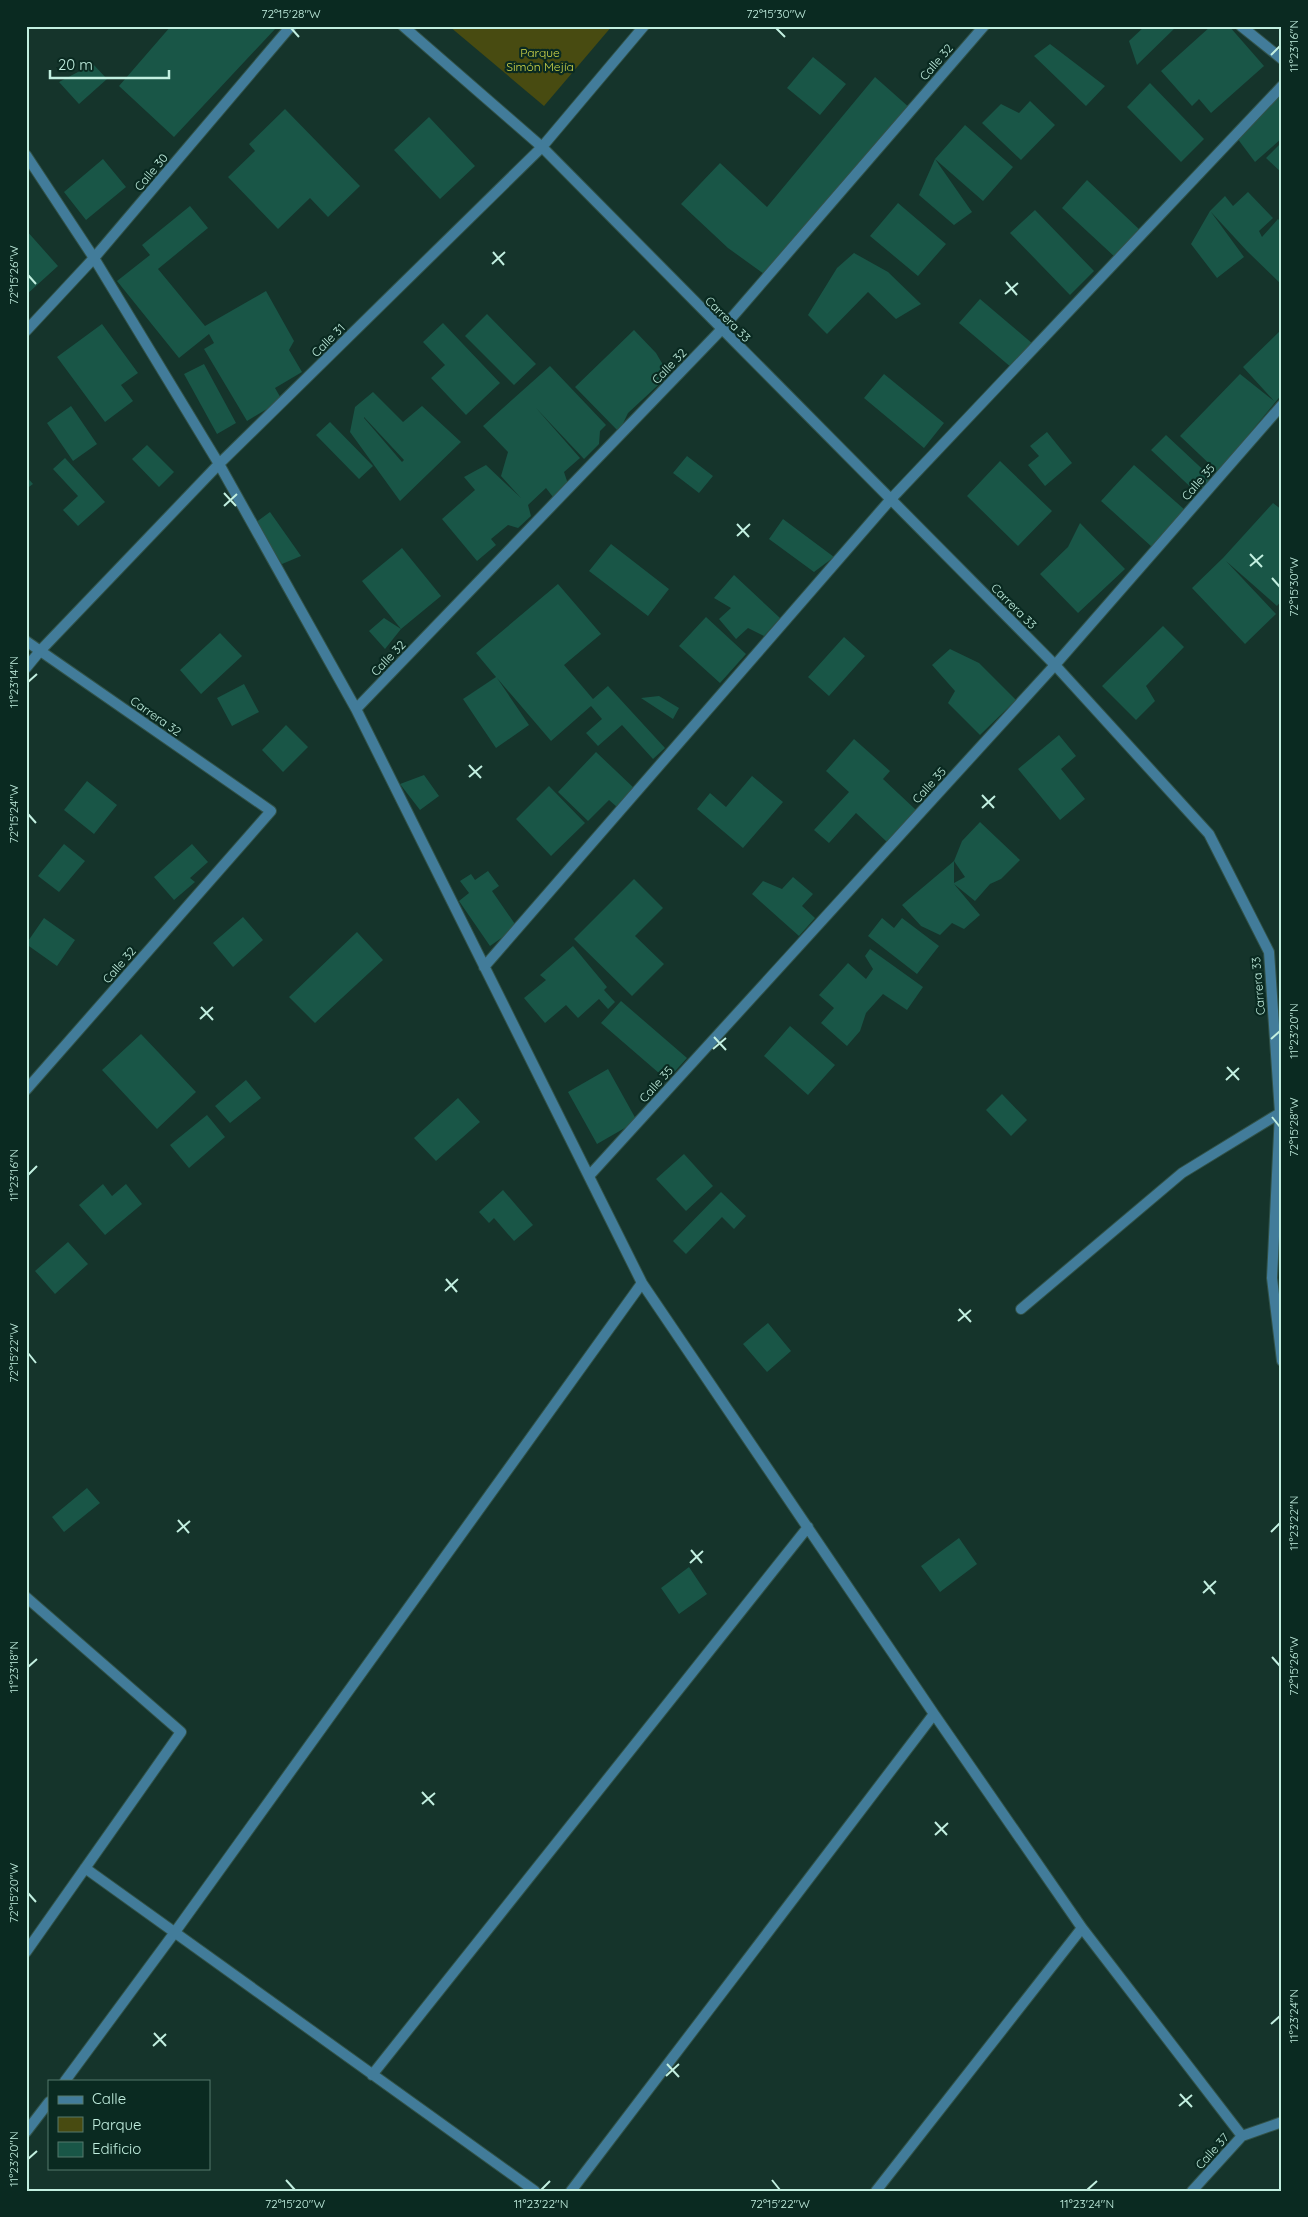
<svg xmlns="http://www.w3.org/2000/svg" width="1308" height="2217" font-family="Quicksand,sans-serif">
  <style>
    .green { fill: #484b11 }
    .building { fill: #195647; fill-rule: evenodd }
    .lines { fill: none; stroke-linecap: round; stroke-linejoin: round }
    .minor-casing { stroke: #315248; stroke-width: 12 }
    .minor { stroke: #427c9a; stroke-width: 10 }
    .ticks { fill: none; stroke: #c2efe0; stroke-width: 2 }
    .labels { text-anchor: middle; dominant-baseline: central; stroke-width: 4.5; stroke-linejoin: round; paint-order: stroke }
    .park-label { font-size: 12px; fill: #d0d74b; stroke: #0a2a21 }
    .street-label { font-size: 12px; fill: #c2efe0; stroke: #0a2a21 }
    .neatline { fill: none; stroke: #c2efe0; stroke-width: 2 }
    .ticks-label { font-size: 12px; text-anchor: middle; fill: #c2efe0 }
  </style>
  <rect width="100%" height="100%" fill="#15342b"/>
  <!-- green -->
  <path class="green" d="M 449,26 L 612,26 L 544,106 Z"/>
  <!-- building -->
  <path class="building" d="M 171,26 L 276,28 L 174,137 L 119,86 Z
    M 1145,26 L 1177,26 L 1137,65 L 1129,41 Z
    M 1211,26 L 1229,26 L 1264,66 L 1211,113 L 1199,99 L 1192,106 L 1161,71 Z
    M 1050,44 L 1105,86 L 1086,106 L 1034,56 Z
    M 813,57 L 846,84 L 820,115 L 787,88 Z
    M 93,64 L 107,79 L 79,104 L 59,82 Z
    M 875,77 L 911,109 L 764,274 L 728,248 L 681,204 L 720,163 L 767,207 Z
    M 1150,83 L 1204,139 L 1181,162 L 1127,107 Z
    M 1282,91 L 1282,138 L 1255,162 L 1237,138 Z
    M 1030,101 L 1055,125 L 1021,160 L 982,123 L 1001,104 L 1019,113 Z
    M 285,109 L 360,186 L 328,217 L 310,198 L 278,229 L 228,177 L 255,151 L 249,144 Z
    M 429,117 L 475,166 L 440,199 L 394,150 Z
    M 965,125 L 1013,167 L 983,201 L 935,159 Z
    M 1282,142 L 1282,173 L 1266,158 Z
    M 103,159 L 126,187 L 86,220 L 64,192 Z
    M 935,159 L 972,212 L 954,225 L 919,195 Z
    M 1087,180 L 1141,231 L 1116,258 L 1062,208 Z
    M 1248,192 L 1273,218 L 1259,231 L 1262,237 L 1278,219 L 1282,223 L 1282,285 L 1247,251 L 1211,212 L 1244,257 L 1217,278 L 1191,244 L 1210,211 L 1225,196 L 1233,206 Z
    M 898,203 L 946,244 L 918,276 L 870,236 Z
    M 190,206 L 208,228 L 158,269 L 205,326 L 266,291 L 294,341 L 289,350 L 302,372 L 275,388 L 282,400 L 247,421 L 204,349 L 214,343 L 209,334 L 179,358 L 117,281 L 150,255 L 142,245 Z
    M 1035,210 L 1094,271 L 1070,295 L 1010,233 Z
    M 26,230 L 58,266 L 26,295 Z
    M 854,253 L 888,272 L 921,304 L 896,319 L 868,292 L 827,334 L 808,315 L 837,268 Z
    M 980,299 L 1033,344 L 1012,368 L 959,323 Z
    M 487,314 L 536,364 L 514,385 L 465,336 Z
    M 443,323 L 500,383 L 466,415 L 431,378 L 445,365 L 423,342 Z
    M 102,324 L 138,373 L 121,385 L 133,401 L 105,422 L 57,357 Z
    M 1282,329 L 1282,394 L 1218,472 L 1180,436 L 1240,374 L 1274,401 L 1243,367 Z
    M 634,330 L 656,353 L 669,375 L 628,413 L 619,432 L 575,387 Z
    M 204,364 L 236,423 L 217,434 L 184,374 Z
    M 550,366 L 606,425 L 600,431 L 599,444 L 584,459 L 536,408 L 580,458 L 564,472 L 568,484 L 553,497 L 546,488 L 528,505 L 531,516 L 518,528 L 508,525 L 491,539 L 496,545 L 477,561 L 442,519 L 475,490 L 464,477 L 486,465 L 521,498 L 501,476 L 508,452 L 483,426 Z
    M 884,374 L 944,423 L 924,448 L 864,398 Z
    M 373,392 L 403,422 L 422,406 L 461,442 L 400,501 L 350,432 L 355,407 ZM 364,417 L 404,460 L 402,462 L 364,418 Z
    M 71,406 L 97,444 L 73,461 L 47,423 Z
    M 330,422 L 373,466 L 359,479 L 316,435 Z
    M 1047,432 L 1072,463 L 1045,486 L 1028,465 L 1039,456 L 1030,446 Z
    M 1166,435 L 1213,479 L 1198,494 L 1151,450 Z
    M 147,445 L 174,472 L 159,487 L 132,459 Z
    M 687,456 L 713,476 L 699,493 L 673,473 Z
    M 65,458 L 105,502 L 78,526 L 63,510 L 78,496 L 53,469 Z
    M 1000,461 L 1052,511 L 1018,546 L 967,496 Z
    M 1134,465 L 1185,510 L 1152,547 L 1101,501 Z
    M 26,476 L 33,484 L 26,489 Z
    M 1273,503 L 1282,510 L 1282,600 L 1277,606 L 1226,561 L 1276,614 L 1245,644 L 1192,588 L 1223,558 Z
    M 270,512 L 301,556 L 282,564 L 255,523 Z
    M 783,519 L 834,557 L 814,572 L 769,539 Z
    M 1080,523 L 1125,569 L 1078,613 L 1040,574 L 1068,547 Z
    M 611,544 L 669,589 L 648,616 L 589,571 Z
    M 402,548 L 441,596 L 401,629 L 362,581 Z
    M 734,575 L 780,618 L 764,636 L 748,628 L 736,639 L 719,619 L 731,608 L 714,598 Z
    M 558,584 L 601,634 L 564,665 L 593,699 L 608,686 L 665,748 L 653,759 L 622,725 L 598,746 L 586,733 L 602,719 L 591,706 L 551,741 L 497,678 L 529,725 L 496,748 L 463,699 L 496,677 L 476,653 Z
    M 706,617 L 746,654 L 720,683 L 679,646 Z
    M 384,618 L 401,629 L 385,649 L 369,631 Z
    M 1163,626 L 1184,647 L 1146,686 L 1155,701 L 1136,720 L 1102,686 Z
    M 220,633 L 242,656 L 201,694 L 180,670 Z
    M 844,637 L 865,656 L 829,696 L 808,677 Z
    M 950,649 L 979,663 L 1016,700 L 980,735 L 948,703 L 955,691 L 932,665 Z
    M 244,684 L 259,712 L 232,726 L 217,698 Z
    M 659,696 L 679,708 L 673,719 L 641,698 Z
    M 286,725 L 308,747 L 283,772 L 262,750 Z
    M 1059,735 L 1076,756 L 1061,769 L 1085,799 L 1060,820 L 1018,769 Z
    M 854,739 L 890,771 L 883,779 L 916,810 L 887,842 L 856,813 L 829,843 L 814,830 L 849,792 L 826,771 Z
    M 596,752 L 635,789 L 617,807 L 609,800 L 588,821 L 558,792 Z
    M 424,775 L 439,796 L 420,810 L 400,784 Z
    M 752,776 L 783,802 L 743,848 L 697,809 L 710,793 L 726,807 Z
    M 87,781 L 117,805 L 94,834 L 64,810 Z
    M 549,786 L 585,823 L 551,856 L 516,819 Z
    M 980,822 L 1020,860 L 1001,879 L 990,884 L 975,901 L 954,884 L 980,915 L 964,929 L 952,923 L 940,935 L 921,926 L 902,905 L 954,861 L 954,883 L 965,877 L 954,861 L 962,841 Z
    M 64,844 L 85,861 L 59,892 L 38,876 Z
    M 192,844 L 208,862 L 190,878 L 195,882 L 174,900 L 154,877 Z
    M 488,871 L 499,886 L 492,891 L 517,927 L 490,946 L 459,901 L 469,893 L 460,881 L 471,874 L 475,880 Z
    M 793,877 L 813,894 L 802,906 L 815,918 L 799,936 L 752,894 L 763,881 L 782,889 Z
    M 634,879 L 663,908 L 635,936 L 664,964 L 632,996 L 574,939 Z
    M 243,917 L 263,940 L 233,967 L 213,943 Z
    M 44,918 L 75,940 L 57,966 L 26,944 Z
    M 882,918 L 894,928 L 902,918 L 939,946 L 917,974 L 868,936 Z
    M 357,932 L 383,960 L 315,1023 L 289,997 Z
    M 573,946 L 607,987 L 604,990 L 615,1002 L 608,1009 L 599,999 L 578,1018 L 566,1005 L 545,1023 L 524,998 L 546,980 L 540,975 Z
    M 870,949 L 923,987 L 907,1010 L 883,994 L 866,1013 L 860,1031 L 847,1046 L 821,1023 L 834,1008 L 819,995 L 848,963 L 866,979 L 873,969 L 865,956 Z
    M 621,1001 L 687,1058 L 667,1080 L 601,1023 Z
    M 790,1026 L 835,1065 L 808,1095 L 764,1056 Z
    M 141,1034 L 196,1092 L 157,1129 L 102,1070 Z
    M 608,1069 L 637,1121 L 597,1144 L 568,1092 Z
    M 246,1080 L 261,1098 L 230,1123 L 215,1106 Z
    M 1002,1094 L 1027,1120 L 1011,1136 L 986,1110 Z
    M 458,1098 L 480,1122 L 436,1161 L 414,1138 Z
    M 207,1115 L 225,1137 L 189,1168 L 170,1145 Z
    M 684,1154 L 713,1186 L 686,1211 L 656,1179 Z
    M 103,1184 L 112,1196 L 126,1184 L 142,1204 L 105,1235 L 79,1205 Z
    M 503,1190 L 533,1225 L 514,1241 L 494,1218 L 489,1223 L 479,1212 Z
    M 721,1192 L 746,1216 L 734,1229 L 722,1217 L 686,1254 L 673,1241 Z
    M 68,1242 L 88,1264 L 55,1294 L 35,1271 Z
    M 768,1323 L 791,1351 L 767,1372 L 743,1344 Z
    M 87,1488 L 100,1503 L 64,1532 L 52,1517 Z
    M 959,1538 L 977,1564 L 940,1592 L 921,1566 Z
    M 689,1567 L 707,1594 L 679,1614 L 661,1588 Z"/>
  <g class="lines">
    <!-- minor casing -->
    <g class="minor-casing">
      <path id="minor" d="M 403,26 L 542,147 L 1055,665 L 1209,834 L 1269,952 L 1280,1113 L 1272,1278 L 1282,1361
        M 1241,26 L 1282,59
        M 26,155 L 94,258 L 219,464 L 356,709 L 642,1283 L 934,1714 L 1082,1928 L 1242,2136
        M 26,331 L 94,258 L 291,26
        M 26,641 L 271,811 L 26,1090
        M 26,668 L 40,651 L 219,464 L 542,147 L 644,26
        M 356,709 L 721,330 L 984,26
        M 484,967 L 891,499 L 1282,86
        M 589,1176 L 1055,665 L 1282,405
        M 1021,1309 L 1182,1173 L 1280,1113
        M 26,1597 L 181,1732 L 26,1952
        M 85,1868 L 535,2191
        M 372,2075 L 808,1527
        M 65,2081 L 175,1932 L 642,1283
        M 26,2132 L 49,2102
        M 571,2191 L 934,1714
        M 876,2191 L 1082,1928
        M 1192,2191 L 1242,2136 L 1282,2122"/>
    </g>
    <!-- minor -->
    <use href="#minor" class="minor"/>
  </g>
  <!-- ticks -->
  <path class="ticks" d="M 291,28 L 299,37M 776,28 L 785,37M 1271,55 L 1280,46M 493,252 L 504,265M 492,264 L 505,252M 28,275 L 36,284M 1006,282 L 1017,295M 1005,294 L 1018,283M 224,493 L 236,506M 224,506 L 237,494M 737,524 L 749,537M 737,536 L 750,524M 1250,554 L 1262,567M 1250,566 L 1263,555M 1272,578 L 1280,587M 28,682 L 37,674M 469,765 L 481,778M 469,777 L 482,766M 982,795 L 994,808M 982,808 L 995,796M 28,814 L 36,823M 201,1007 L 213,1020M 200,1019 L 213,1007M 714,1037 L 726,1050M 1271,1039 L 1280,1031M 713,1049 L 726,1038M 1227,1067 L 1239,1080M 1226,1080 L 1239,1068M 1272,1117 L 1280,1127M 28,1175 L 37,1166M 446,1279 L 457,1292M 445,1291 L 458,1279M 959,1309 L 971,1322M 958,1321 L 971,1310M 28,1353 L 36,1363M 178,1520 L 189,1533M 177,1532 L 190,1521M 1271,1532 L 1280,1523M 691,1550 L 702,1563M 690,1563 L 703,1551M 1204,1581 L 1215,1594M 1203,1593 L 1216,1581M 1272,1657 L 1280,1666M 28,1667 L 37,1659M 422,1792 L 434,1805M 422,1804 L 435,1793M 935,1822 L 947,1835M 935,1835 L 948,1823M 28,1893 L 36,1902M 1271,2024 L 1280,2016M 154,2033 L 166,2046M 153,2046 L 166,2034M 667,2064 L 679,2077M 666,2076 L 679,2064M 1180,2094 L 1192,2107M 1179,2106 L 1192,2095M 28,2159 L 37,2151M 286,2180 L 295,2190M 772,2180 L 780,2190M 541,2190 L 550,2181M 1087,2190 L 1097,2181"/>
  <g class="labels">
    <!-- park labels -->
    <g class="park-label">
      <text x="540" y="52">Parque<tspan x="540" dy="14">Simón Mejía</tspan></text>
    </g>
    <!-- street labels -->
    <g class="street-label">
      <text transform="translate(936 62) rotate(-49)">Calle 32</text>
      <text transform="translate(151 172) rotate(-50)">Calle 30</text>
      <text transform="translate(728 319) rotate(45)">Carrera 33</text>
      <text transform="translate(328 340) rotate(-45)">Calle 31</text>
      <text transform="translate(669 366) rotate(-46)">Calle 32</text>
      <text transform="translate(1198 482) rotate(-49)">Calle 35</text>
      <text transform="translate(1014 606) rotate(45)">Carrera 33</text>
      <text transform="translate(388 658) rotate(-46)">Calle 32</text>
      <text transform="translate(156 716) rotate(35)">Carrera 32</text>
      <text transform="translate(929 785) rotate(-48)">Calle 35</text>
      <text transform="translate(119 965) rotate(-49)">Calle 32</text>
      <text transform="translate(1258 986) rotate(-95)">Carrera 33</text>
      <text transform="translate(656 1084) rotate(-48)">Calle 35</text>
      <text transform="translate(1212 2151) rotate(-48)">Calle 37</text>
    </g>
  </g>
  <!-- border -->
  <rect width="1308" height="2217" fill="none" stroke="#0a2a21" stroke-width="55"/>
  <!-- legend -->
  <rect x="48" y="2080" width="162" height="90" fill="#0a2a21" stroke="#54796d"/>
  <rect x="58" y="2096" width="25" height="8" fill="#427c9a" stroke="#54796d"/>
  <text x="92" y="2104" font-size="15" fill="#c2efe0">Calle</text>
  <rect x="58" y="2117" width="25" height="15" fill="#484b11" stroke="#54796d"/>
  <text x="92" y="2130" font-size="15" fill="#c2efe0">Parque</text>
  <rect x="58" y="2142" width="25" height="15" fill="#195647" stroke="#54796d"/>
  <text x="92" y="2154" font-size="15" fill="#c2efe0">Edificio</text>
  <!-- scale -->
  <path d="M50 70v8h119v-8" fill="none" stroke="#c2efe0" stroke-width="2.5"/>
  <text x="58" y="70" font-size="15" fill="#c2efe0" stroke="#0a2a21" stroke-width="4" paint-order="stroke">20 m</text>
  <rect x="28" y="28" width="1252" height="2162" class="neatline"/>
  <g class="ticks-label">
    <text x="291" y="18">72°15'28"W</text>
    <text x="776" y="18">72°15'30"W</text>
    <text transform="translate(1294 46) rotate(-90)" y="4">11°23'16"N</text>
    <text transform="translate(14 275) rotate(-90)" y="4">72°15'26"W</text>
    <text transform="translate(1294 587) rotate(-90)" y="4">72°15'30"W</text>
    <text transform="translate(14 682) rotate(-90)" y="4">11°23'14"N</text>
    <text transform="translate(14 814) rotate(-90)" y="4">72°15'24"W</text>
    <text transform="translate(1294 1031) rotate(-90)" y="4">11°23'20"N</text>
    <text transform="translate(1294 1127) rotate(-90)" y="4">72°15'28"W</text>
    <text transform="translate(14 1175) rotate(-90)" y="4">11°23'16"N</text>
    <text transform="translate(14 1353) rotate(-90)" y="4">72°15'22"W</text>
    <text transform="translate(1294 1523) rotate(-90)" y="4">11°23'22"N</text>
    <text transform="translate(1294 1666) rotate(-90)" y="4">72°15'26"W</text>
    <text transform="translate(14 1667) rotate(-90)" y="4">11°23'18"N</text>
    <text transform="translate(14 1893) rotate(-90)" y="4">72°15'20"W</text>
    <text transform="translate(1294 2016) rotate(-90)" y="4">11°23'24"N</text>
    <text transform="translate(14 2159) rotate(-90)" y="4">11°23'20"N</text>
    <text x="295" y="2208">72°15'20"W</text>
    <text x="541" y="2208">11°23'22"N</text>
    <text x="780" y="2208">72°15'22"W</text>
    <text x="1087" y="2208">11°23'24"N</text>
  </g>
</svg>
